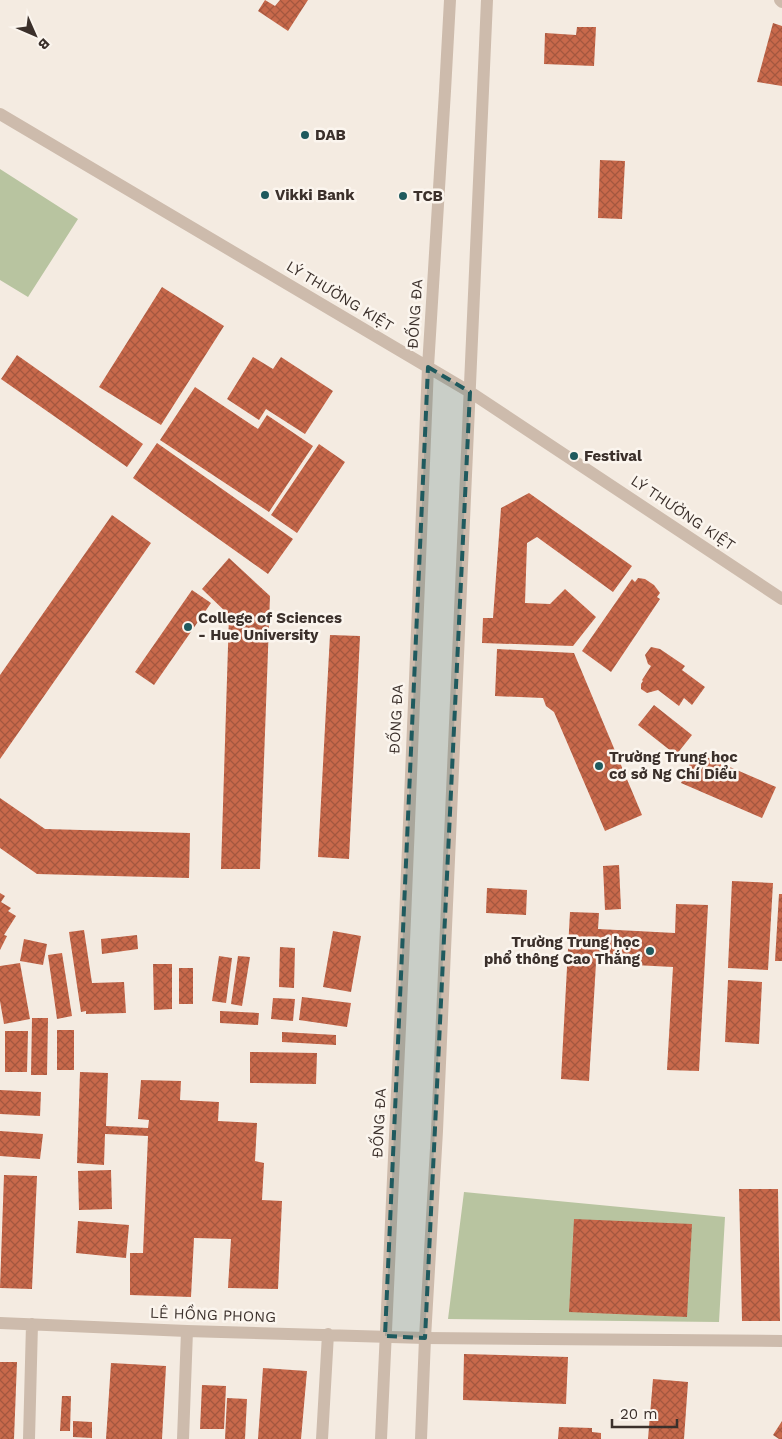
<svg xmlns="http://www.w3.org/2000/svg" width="782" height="1439" font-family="'Work Sans',sans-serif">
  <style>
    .green { fill: #b8c4a0 }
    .building { fill: url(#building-cross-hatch) }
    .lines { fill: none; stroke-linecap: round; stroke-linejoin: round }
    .minor { stroke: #cdbbac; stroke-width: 12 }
    .tertiary { stroke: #cdbbac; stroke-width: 12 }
    .marked { fill: #1f5a5e; fill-opacity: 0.2; stroke: #1f5a5e; stroke-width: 4; stroke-dasharray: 10 6; stroke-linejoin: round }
    .poi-dot { fill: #1f5a5e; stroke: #fbf5ee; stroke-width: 2 }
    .labels { text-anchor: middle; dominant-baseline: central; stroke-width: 5; stroke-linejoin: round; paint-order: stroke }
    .poi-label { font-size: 15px; font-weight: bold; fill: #3b302b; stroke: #fbf5ee; text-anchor: start }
    .street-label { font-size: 15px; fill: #3b302b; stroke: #fbf5ee }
  </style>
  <defs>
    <pattern id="building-cross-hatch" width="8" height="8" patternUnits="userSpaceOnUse" patternTransform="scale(1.25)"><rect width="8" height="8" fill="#c8694b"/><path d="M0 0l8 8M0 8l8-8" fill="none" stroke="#a4573f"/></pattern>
  </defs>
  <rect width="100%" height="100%" fill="#f4ebe1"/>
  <!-- green -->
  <path class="green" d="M 0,169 L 78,219 L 28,297 L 0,280 Z
    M 464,1192 L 725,1217 L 719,1322 L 448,1319 Z"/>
  <!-- building -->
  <path class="building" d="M 265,0 L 275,6 L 280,0 L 308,0 L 288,31 L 258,11 Z
    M 773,23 L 782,26 L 782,86 L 757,82 Z
    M 577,27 L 596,27 L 594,66 L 544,64 L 545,33 L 576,35 Z
    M 600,160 L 625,161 L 622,219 L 598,218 Z
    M 162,287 L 224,326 L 161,425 L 99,387 Z
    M 17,355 L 143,444 L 127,467 L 1,379 Z
    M 253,357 L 273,369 L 281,357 L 333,391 L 305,434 L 266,409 L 259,420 L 227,399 Z
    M 195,387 L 258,429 L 267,415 L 313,446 L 269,512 L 160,440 Z
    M 157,443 L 293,539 L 268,574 L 133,478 Z
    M 319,444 L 345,462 L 297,533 L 271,515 Z
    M 529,493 L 632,566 L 613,592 L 537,537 L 527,543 L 525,603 L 550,604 L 565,589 L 596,617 L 573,646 L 482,643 L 483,618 L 493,618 L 501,508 Z
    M 112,515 L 151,543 L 0,759 L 0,675 Z
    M 229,558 L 270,596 L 260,869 L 221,869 L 229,615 L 202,589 Z
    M 638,578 L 645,579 L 654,585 L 660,593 L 657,597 L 660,599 L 611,672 L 582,651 L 632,579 L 635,582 Z
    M 192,590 L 211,603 L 154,685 L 135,672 Z
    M 330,635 L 360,636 L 349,859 L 318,857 Z
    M 651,647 L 660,649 L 685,666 L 682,670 L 705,687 L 692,705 L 684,698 L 679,706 L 658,690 L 647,693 L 641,689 L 641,684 L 643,681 L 642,680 L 651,666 L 648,664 L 645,655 Z
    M 497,649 L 574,653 L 642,815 L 605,831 L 554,712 L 546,706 L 543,698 L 495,696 Z
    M 654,705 L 692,735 L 676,755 L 638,725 Z
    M 695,752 L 776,787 L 762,818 L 681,783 Z
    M 0,798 L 45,829 L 190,833 L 189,878 L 37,874 L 0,848 Z
    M 619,865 L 621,909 L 605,910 L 603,866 Z
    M 732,881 L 773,883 L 768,970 L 728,968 Z
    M 487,888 L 527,890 L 526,915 L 486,913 Z
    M 0,893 L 5,896 L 1,902 L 11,908 L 8,911 L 16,916 L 4,935 L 7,936 L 0,950 Z
    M 779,894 L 782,894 L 782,961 L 775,961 Z
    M 676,904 L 708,905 L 699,1071 L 667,1070 L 673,967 L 596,963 L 589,1081 L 561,1079 L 570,912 L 599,913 L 598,929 L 675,933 Z
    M 84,930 L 92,983 L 124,982 L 126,1013 L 86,1014 L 86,1011 L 81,1012 L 69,932 Z
    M 333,931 L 361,936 L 351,992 L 323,987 Z
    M 137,935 L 138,949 L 102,954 L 101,939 Z
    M 24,939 L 47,944 L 43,965 L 20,961 Z
    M 280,947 L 295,948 L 294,988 L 279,987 Z
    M 62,953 L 72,1016 L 57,1019 L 48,955 Z
    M 219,956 L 232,958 L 226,1003 L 212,1001 Z
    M 238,956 L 250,957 L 242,1006 L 231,1004 Z
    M 20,963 L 30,1019 L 4,1024 L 0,1001 L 0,966 Z
    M 153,964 L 172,964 L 172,1009 L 154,1010 Z
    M 179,968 L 193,968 L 193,1004 L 179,1004 Z
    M 728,980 L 762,982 L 759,1044 L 725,1042 Z
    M 302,997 L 351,1003 L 347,1027 L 299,1020 Z
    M 273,998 L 295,999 L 293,1021 L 271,1019 Z
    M 220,1011 L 259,1013 L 258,1025 L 220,1023 Z
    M 32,1018 L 48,1018 L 47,1075 L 31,1075 Z
    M 57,1030 L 74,1030 L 74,1070 L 57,1070 Z
    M 5,1031 L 28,1031 L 27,1072 L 5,1072 Z
    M 282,1032 L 336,1035 L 336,1045 L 282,1042 Z
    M 250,1052 L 317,1053 L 316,1084 L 250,1083 Z
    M 80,1072 L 108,1073 L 106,1126 L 148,1128 L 149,1120 L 138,1119 L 141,1080 L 181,1081 L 180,1100 L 219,1102 L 218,1121 L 257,1123 L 255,1161 L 264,1163 L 262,1200 L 282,1201 L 278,1289 L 228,1288 L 231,1239 L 194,1238 L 191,1297 L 130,1295 L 130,1253 L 143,1253 L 148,1136 L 105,1134 L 104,1165 L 77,1163 Z
    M 0,1090 L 41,1092 L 40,1116 L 0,1114 Z
    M 0,1131 L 43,1134 L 40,1159 L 0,1156 Z
    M 111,1170 L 112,1209 L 79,1210 L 78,1171 Z
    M 4,1175 L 37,1176 L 32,1289 L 0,1288 Z
    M 739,1189 L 778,1189 L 780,1321 L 742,1321 Z
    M 574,1219 L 692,1224 L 687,1317 L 569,1312 Z
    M 78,1221 L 129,1225 L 126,1258 L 76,1253 Z
    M 464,1354 L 568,1357 L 566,1404 L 463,1400 Z
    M 0,1362 L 17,1362 L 14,1439 L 0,1439 Z
    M 111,1363 L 166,1366 L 162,1439 L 106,1439 Z
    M 263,1368 L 307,1371 L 301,1439 L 258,1439 Z
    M 653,1379 L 688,1382 L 684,1439 L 648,1439 Z
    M 202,1385 L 226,1386 L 224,1429 L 200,1429 Z
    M 62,1396 L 71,1396 L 70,1431 L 60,1431 Z
    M 227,1398 L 247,1399 L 245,1439 L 225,1439 Z
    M 73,1421 L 92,1422 L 92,1438 L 73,1437 Z
    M 782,1421 L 782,1439 L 779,1439 L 773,1435 Z
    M 559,1427 L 592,1428 L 592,1432 L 601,1433 L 601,1439 L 558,1439 Z"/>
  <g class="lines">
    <!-- minor -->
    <path class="minor" d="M 780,0 L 782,2
      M 0,1323 L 187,1331 L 425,1338 L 782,1341
      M 29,1439 L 32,1324
      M 183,1439 L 187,1331
      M 322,1439 L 328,1334"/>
    <!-- tertiary -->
    <path class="tertiary" d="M 0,114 L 470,392 L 782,599
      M 381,1439 L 405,919 L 428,367 L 445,91 L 450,0
      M 421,1439 L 425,1338 L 437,1131 L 487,0"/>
  </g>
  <!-- marked area -->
  <path class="marked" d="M 428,367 L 470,392 L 425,1338 L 385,1336 Z"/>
  <!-- markers -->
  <g class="poi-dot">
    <circle cx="305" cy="135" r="5"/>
    <circle cx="265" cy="195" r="5"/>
    <circle cx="403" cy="196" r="5"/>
    <circle cx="574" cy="456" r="5"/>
    <circle cx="188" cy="627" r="5"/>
    <circle cx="599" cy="766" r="5"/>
    <circle cx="650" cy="951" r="5"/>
  </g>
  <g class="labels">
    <!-- poi labels -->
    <g class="poi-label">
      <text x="315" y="135">DAB</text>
      <text x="275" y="195">Vikki Bank</text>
      <text x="413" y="196">TCB</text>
      <text x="584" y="456">Festival</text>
      <text x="198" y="618">College of Sciences<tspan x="198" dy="17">- Hue University</tspan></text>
      <text x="609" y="757">Trường Trung học<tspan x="609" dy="17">cơ sở Ng Chí Diểu</tspan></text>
      <text x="640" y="942" text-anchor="end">Trường Trung học<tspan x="640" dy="17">phổ thông Cao Thắng</tspan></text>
    </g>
    <!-- street labels -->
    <g class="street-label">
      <text transform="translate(340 296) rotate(31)">LÝ THƯỜNG KIỆT</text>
      <text transform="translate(415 314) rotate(-86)">ĐỐNG ĐA</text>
      <text transform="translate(683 513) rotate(34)">LÝ THƯỜNG KIỆT</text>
      <text transform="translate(396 719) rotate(-87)">ĐỐNG ĐA</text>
      <text transform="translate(379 1123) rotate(-87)">ĐỐNG ĐA</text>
      <text transform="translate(213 1315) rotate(2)">LÊ HỒNG PHONG</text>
    </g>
  </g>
  <!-- north arrow -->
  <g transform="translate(35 35) rotate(135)" stroke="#fbf5ee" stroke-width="4" paint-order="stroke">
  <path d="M0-4L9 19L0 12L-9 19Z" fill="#3b302b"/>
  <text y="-8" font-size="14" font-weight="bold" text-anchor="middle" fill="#3b302b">B</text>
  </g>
  <!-- scale -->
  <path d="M612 1419v8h65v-8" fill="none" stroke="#3b302b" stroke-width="2.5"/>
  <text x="620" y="1419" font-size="15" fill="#3b302b" stroke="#fbf5ee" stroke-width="4" paint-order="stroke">20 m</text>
</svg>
